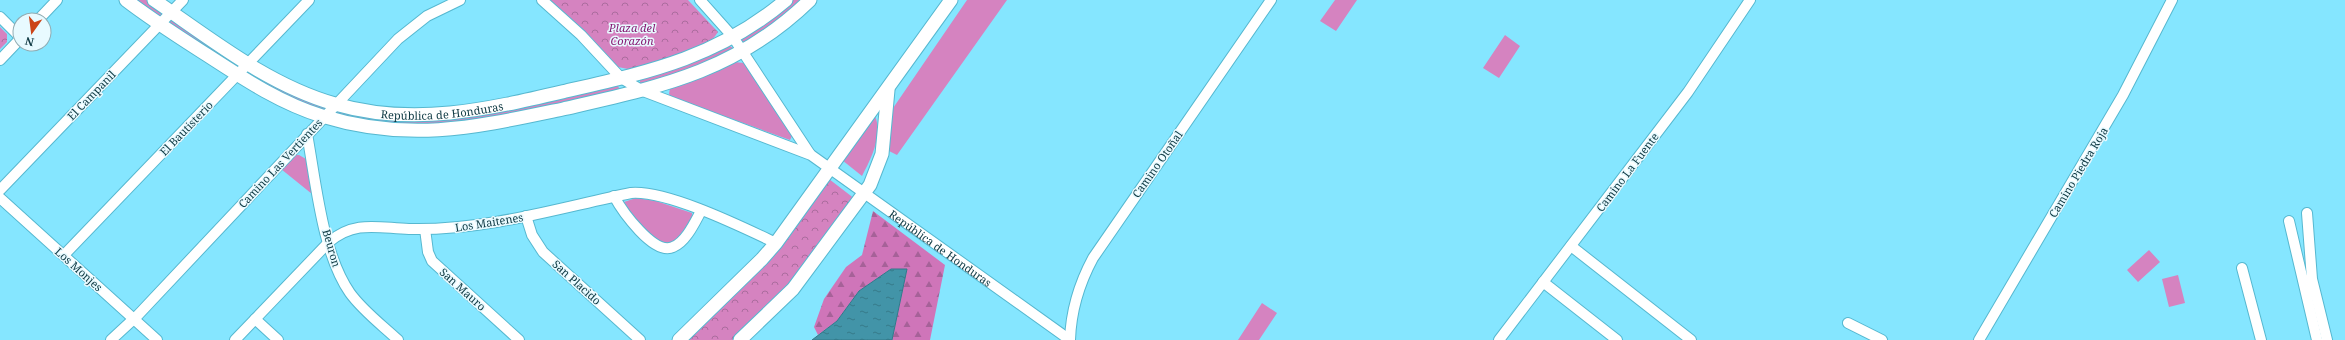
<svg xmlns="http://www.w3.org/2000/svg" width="2345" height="340" font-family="'Noto Serif',serif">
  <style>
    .grass { fill: #d583c0 }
    .forest { fill: url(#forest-firs) }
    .park { fill: url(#park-crowns) }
    .water { fill: url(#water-ripples); stroke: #327889 }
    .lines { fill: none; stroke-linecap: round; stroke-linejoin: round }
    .minor-casing { stroke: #56b8d0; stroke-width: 12 }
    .tertiary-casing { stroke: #56b8d0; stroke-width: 15 }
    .minor { stroke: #fff; stroke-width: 10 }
    .tertiary { stroke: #fff; stroke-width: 13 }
    .labels { text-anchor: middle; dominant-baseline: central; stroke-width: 3; stroke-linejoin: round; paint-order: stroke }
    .park-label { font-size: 11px; font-style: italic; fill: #871a73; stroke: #e8faff }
    .street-label { font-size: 11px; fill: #0d3842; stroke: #e8faff }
  </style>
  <defs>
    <pattern id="forest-firs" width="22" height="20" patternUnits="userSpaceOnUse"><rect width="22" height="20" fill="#cf75b9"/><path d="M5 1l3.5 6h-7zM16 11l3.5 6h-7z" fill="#a66198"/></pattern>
    <pattern id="park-crowns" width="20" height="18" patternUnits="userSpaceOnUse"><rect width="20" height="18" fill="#d583c0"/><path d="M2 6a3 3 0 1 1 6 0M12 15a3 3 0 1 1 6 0" fill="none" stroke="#ab6c9e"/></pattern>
    <pattern id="water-ripples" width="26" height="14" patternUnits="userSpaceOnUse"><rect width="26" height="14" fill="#4294a8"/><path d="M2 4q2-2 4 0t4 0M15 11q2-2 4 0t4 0" fill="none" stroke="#367a8a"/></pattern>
  </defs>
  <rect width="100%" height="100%" fill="#85e6ff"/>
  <!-- grass -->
  <path class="grass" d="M 135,0 L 146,0 L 252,72 L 285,92 L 365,117 L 402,121 L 453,119 L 617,84 L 620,90 L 455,126 L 365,123 L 278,95 Z
    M 793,0 L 803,0 L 783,17 L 743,44 L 741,39 Z
    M 967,0 L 1007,0 L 897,155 L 889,151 L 889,114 Z
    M 1335,0 L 1357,0 L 1336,31 L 1320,21 Z
    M 1505,35 L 1520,46 L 1499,78 L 1483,68 Z
    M 728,45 L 733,48 L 732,52 L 707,65 L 640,85 L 640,79 L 697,61 Z
    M 734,62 L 744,63 L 792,136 L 790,140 L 671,97 L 669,94 L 670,88 Z
    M 875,116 C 883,135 871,159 862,176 L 842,160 Z
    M 295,155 L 299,155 L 306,159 L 312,194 L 281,169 Z
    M 636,198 L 656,201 L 692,213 L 692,218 L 675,242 L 669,246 C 651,240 631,218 621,203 Z
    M 2149,250 L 2160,262 L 2138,282 L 2127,270 Z
    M 2178,275 L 2185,303 L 2169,307 L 2162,279 Z
    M 1262,303 L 1277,313 L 1259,340 L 1238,340 Z"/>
  <!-- forest -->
  <path class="forest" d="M 873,211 L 945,265 L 930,340 L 892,340 L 907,269 L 891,269 L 859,291 L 837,321 L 818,335 L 814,327 L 824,299 L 846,267 L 862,255 Z"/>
  <!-- park -->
  <path class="park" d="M 550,0 L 688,0 L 718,32 C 703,57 655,62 628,69 L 618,67 L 587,34 Z
    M 0,27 L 7,34 L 7,42 L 0,49 Z
    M 829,179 L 855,199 L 787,291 L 734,340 L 688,340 L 763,266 Z"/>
  <!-- water -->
  <path class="water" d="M 891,269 L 907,269 L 892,340 L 812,340 L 837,321 L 859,291 Z"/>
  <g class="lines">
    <!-- minor casing -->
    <g class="minor-casing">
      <g id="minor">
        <path id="s1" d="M 542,0 L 581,35 L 621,78 L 643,91 L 811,155 L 1070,340"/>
        <path d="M 700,0 L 733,37 L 810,154"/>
        <path d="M 0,17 L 20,37"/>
        <path d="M 38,20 L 57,0"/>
        <path d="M 0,60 L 20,39"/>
        <path d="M 307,134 C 316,182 322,253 350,293 C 363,311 382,325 398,340"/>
        <path d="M 0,190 L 183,0"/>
        <path d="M 614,196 C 622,211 654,256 673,247 C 686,242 695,222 701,211"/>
        <path d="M 0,198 L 157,340"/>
        <path d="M 2307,213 L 2312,279 L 2327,340"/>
        <path d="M 526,216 L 532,235 L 543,252 L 640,340"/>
        <path d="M 2289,221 L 2317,340"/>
        <path d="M 425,229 L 428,252 L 432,261 L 519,340"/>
        <path d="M 1571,246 L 1691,340"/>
        <path d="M 64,255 L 309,0"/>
        <path d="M 2242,268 L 2261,340"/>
        <path d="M 1543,282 L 1617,340"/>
        <path d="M 255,319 L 278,340"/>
        <path d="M 1848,323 L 1882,340"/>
        <path d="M 111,340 L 138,315 L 398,39 L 427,16 L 460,0"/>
        <path d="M 235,340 L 329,242 C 355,220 378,228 409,229 C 485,231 558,208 631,193 C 667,190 742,227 776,243"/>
        <path d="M 1070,340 C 1071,310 1079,284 1093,258 L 1271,0"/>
        <path d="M 1499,340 L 1688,92 L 1750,0"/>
        <path d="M 1979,340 L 2123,95 L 2172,0"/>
      </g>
    </g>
    <!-- tertiary casing -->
    <g class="tertiary-casing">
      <g id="tertiary">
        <path d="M 126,0 C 152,20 179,37 207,55 C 244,79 280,103 322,116 C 410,143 477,127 563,109 C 659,87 736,72 810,0"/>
        <path id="s2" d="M 154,0 C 211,39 268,85 335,104 C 414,127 489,109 566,91 C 649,72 719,57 786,0"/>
        <path d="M 679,340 L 762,259 L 776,243 L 951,0"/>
        <path d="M 740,340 L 793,289 L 870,185 L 882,154 L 888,90"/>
      </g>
    </g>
    <!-- minor -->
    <use href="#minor" class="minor"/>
    <!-- tertiary -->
    <use href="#tertiary" class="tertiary"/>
  </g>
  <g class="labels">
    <!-- park labels -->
    <g class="park-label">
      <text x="632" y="27">Plaza del<tspan x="632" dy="13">Corazón</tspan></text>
    </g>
    <!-- street labels -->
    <g class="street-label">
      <text transform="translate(91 95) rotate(-46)">El Campanil</text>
      <text stroke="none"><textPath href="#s2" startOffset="318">República de Honduras</textPath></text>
      <text transform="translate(186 128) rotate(-46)">El Bautisterio</text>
      <text transform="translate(280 163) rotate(-47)">Camino Las Vertientes</text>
      <text transform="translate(1157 164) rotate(-55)">Camino Otoñal</text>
      <text transform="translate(1627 172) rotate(-53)">Camino La Fuente</text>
      <text transform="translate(2078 172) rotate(-59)">Camino Piedra Roja</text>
      <text transform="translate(489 222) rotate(-9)">Los Maitenes</text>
      <text stroke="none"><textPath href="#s1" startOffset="476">República de Honduras</textPath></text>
      <text transform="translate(332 248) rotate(74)">Beuron</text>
      <text transform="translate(79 269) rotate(42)">Los Monjes</text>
      <text transform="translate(577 282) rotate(42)">San Placido</text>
      <text transform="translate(463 289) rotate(42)">San Mauro</text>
    </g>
  </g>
  <!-- north arrow -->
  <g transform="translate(32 32) rotate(194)"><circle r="19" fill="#e8faff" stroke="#90acb3"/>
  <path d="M0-3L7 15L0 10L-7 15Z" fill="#cc4418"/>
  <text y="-6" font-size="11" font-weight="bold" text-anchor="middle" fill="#0d3842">N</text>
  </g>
</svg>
